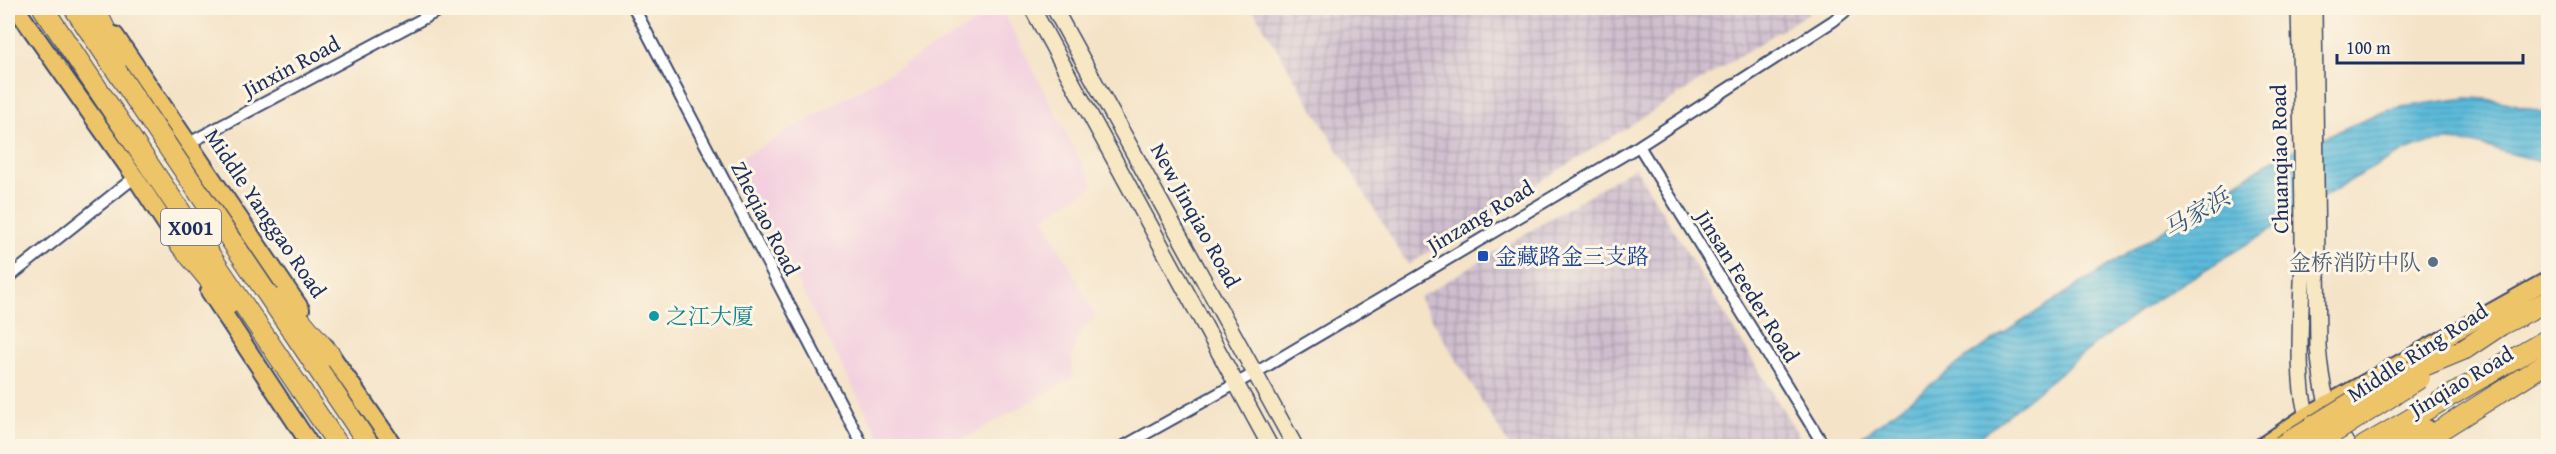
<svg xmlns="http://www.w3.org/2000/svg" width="2556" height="454" font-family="'Gentium Book Plus','Noto Serif SC',serif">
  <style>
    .built { fill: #f3cfdf }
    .industrial { fill: url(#industrial-grid) }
    .water { fill: url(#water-rules); stroke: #3c759c; stroke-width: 1.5 }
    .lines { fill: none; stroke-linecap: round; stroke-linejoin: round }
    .street-casing { stroke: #3c4a6e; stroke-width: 14 }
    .secondary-casing { stroke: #3c4a6e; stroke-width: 18 }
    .primary-casing { stroke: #3c4a6e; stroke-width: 20 }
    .highway-casing { stroke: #3c4a6e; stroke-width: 22 }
    .street { stroke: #fff; stroke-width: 10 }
    .secondary { stroke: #f8e7c3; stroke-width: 15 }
    .primary { stroke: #eec469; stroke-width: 16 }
    .highway { stroke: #eec469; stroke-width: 20 }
    .highway-bridge-casing { stroke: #3c4a6e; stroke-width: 22; stroke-linecap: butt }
    .highway-bridge { stroke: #eec469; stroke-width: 20 }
    .transit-dot { fill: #1a4fb4; stroke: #fcf5e5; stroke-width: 2 }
    .service-dot { fill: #5c6f8a; stroke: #fcf5e5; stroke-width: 2 }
    .culture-dot { fill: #0f9aa8; stroke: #fcf5e5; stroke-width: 2 }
    .labels { text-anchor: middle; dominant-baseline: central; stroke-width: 6; stroke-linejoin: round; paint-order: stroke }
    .shield { fill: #fcf5e5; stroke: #5e6a86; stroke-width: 1.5 }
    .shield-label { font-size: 21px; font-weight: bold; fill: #1b2f5e }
    .street-label { font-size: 22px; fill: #1b2f5e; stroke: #fcf5e5 }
    .transit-label { font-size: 22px; fill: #164399; stroke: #fcf5e5; text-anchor: start }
    .service-label { font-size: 22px; fill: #4e5e75; stroke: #fcf5e5; text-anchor: end }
    .culture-label { font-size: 22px; fill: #0d838f; stroke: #fcf5e5; text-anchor: start }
    .water-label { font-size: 24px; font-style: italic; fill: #2e5983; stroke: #fcf5e5 }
  </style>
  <defs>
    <pattern id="industrial-grid" width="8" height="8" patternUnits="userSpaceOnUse" patternTransform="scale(1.5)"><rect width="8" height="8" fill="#cfbdce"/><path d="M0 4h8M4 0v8" fill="none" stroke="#a79aaa"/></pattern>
    <pattern id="water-rules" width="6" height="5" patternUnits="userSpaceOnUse" patternTransform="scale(1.5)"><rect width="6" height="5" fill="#5cbbda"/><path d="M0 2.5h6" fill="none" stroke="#4b98b4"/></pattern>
  </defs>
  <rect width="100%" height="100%" fill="#fcf5e5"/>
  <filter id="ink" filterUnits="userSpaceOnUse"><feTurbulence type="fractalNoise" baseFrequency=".0167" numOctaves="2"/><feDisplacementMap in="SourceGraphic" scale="12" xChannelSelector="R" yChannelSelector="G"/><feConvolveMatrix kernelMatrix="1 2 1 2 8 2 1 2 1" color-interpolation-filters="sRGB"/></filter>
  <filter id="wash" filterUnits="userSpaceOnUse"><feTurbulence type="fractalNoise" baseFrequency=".008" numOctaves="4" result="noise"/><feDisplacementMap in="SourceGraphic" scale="24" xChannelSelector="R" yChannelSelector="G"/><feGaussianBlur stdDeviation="1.35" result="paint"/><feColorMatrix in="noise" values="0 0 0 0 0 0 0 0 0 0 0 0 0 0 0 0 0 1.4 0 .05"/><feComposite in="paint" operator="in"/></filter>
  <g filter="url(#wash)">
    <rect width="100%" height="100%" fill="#f4e3c7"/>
    <!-- built -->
    <path class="built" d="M 1001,8 L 1094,186 L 1043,217 L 1096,316 L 1080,333 L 1072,356 L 1073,378 L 951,446 L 884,446 L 734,162 Z"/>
    <!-- industrial -->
    <path class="industrial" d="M 1252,8 L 1816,8 L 1408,265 Z
      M 1635,167 L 1805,446 L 1509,446 L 1419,298 Z"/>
    <!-- water -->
    <path class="water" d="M 2466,98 C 2496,98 2520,106 2548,114 L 2548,164 L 2473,143 L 2448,141 L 2428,143 L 2405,151 L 2361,174 L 2154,301 L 2097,343 L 1969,446 L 1850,446 L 1967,357 L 2275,158 L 2381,113 L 2401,107 Z"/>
  </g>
  <g filter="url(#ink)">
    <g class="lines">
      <!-- street casing -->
      <g class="street-casing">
        <path id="street" d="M 634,8 L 863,446
          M 191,142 L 443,8
          M 1639,146 L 1824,446
          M 8,278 L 135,177
          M 1124,446 L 1255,373 L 1639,146 L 1833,21 L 1849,8"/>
      </g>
      <!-- secondary casing -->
      <g class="secondary-casing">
        <path id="secondary" d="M 1032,8 L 1270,446
          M 1054,8 L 1295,446
          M 2299,8 C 2301,90 2303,172 2303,254 C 2303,291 2292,398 2312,425
          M 2314,8 L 2318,346 C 2321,382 2326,416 2348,446"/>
      </g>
      <!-- primary casing -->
      <g class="primary-casing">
        <path id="primary" d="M 16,8 L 135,177 L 181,247
          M 115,35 L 301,309
          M 209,291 L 311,446
          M 325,346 L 394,446
          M 2262,446 L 2306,416 L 2548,280
          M 2397,446 L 2427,428"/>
      </g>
      <!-- highway casing -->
      <g class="highway-casing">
        <path id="highway" d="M 43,8 L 339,446
          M 74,8 L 370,446
          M 95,8 L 119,58
          M 174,237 L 229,304
          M 282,298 L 331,356
          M 2465,349 L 2501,325 L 2548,301
          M 2364,446 L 2548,339
          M 2415,446 L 2548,362"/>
      </g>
      <!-- street -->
      <use href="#street" class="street"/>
      <!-- secondary -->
      <use href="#secondary" class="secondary"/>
      <!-- primary -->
      <use href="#primary" class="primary"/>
      <!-- highway -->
      <use href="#highway" class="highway"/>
      <!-- highway-bridge casing -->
      <g class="highway-bridge-casing">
        <path id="highway-bridge" d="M 2281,446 L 2385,382 L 2465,349
          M 2313,446 L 2420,378"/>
      </g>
      <!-- highway-bridge -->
      <use href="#highway-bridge" class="highway-bridge"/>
    </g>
  </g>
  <!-- markers -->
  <rect class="transit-dot" x="1477" y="250" width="12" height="12" rx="3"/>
  <circle class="service-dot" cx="2433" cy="262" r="6"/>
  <circle class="culture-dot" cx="654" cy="316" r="6"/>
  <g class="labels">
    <!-- shield labels -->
    <rect class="shield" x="161" y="209" width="60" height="36" rx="4.5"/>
    <g class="shield-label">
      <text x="191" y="227">X001</text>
    </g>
    <!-- street labels -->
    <g class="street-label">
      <text transform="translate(291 66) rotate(-28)">Jinxin Road</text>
      <text transform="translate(2279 159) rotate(-91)">Chuanqiao Road</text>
      <text transform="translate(266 213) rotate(56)">Middle Yanggao Road</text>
      <text transform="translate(1196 215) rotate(61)">New Jinqiao Road</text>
      <text transform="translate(1480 216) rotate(-31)">Jinzang Road</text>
      <text transform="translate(766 218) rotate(63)">Zheqiao Road</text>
      <text transform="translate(1748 286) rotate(58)">Jinsan Feeder Road</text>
      <text transform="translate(2417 352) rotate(-33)">Middle Ring Road</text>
      <text transform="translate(2461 381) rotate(-31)">Jinqiao Road</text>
    </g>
    <!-- transit labels -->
    <g class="transit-label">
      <text x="1495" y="256">金藏路金三支路</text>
    </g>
    <!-- service labels -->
    <g class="service-label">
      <text x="2421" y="262">金桥消防中队</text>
    </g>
    <!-- culture labels -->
    <g class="culture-label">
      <text x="666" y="316">之江大厦</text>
    </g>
    <!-- water labels -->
    <g class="water-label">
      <text transform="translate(2196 213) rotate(-31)">马家浜</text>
    </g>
  </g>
  <!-- margin -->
  <rect width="2556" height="454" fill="none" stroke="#fcf5e5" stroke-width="30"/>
  <!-- scale -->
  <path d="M2337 54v9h186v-9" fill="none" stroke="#1b2f5e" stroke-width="3"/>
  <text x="2346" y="54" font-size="18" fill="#1b2f5e" stroke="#fcf5e5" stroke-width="4.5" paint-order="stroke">100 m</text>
</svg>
